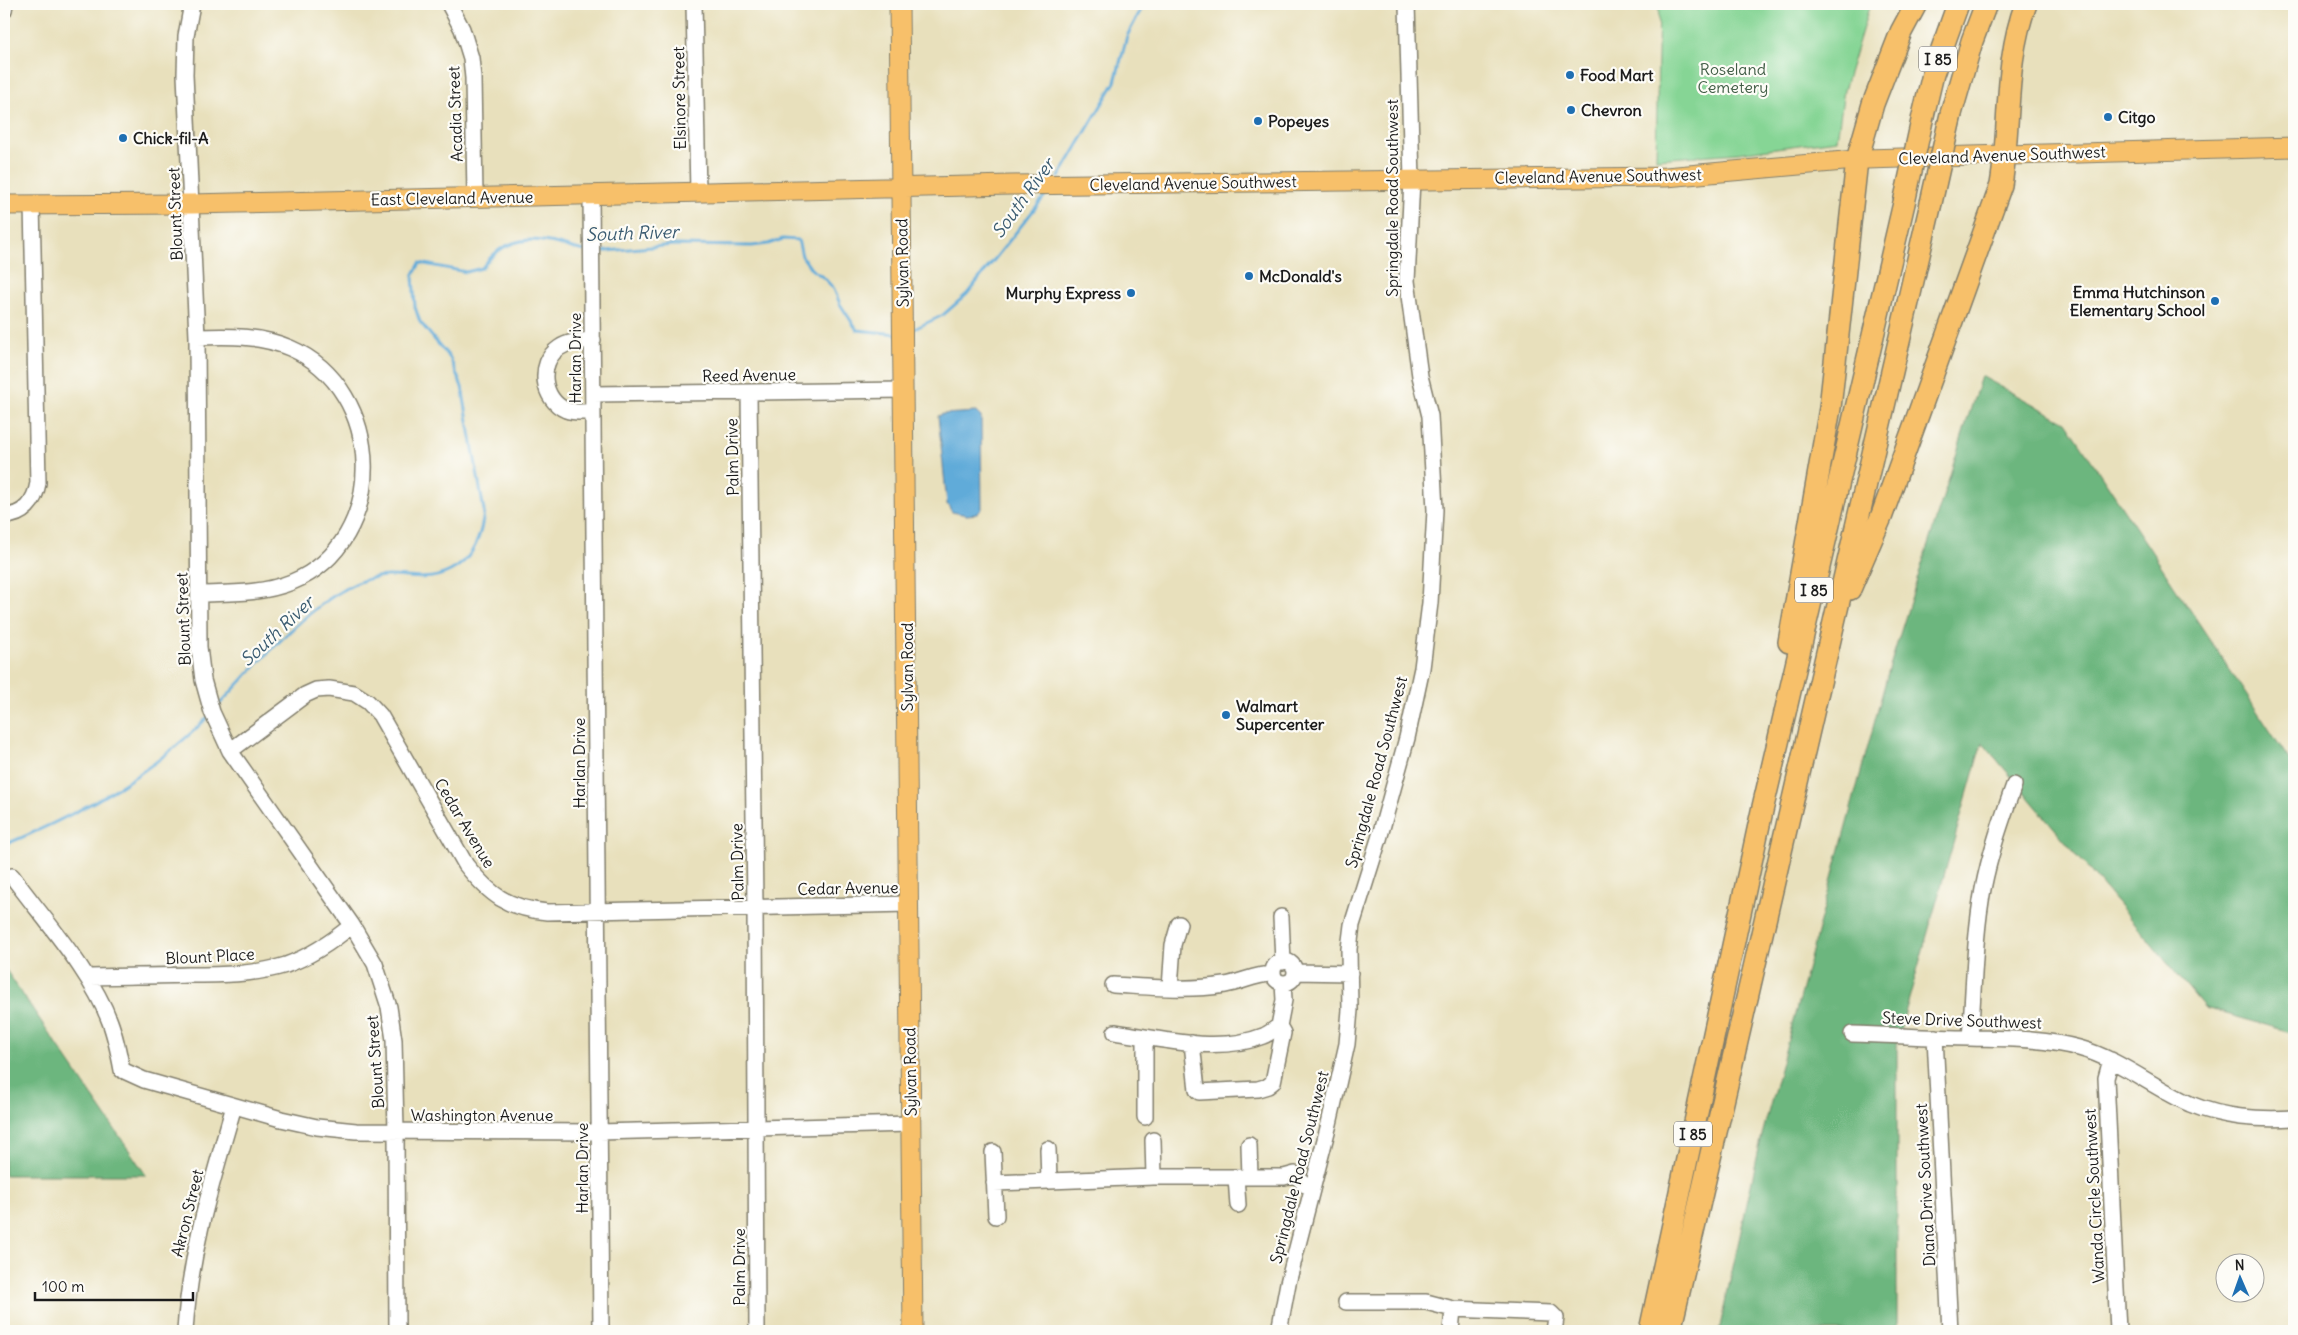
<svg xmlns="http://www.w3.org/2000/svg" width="2298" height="1335" font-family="Delius,sans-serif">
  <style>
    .green { fill: #86d595; stroke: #517858 }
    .forest { fill: #6cb67e; stroke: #44694d }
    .water { fill: #61abd9; stroke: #3e647a }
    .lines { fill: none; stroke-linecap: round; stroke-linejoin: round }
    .stream { stroke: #61abd9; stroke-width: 3 }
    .minor-casing { stroke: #827e6c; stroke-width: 18 }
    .major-casing { stroke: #827e6c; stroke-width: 21 }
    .highway-casing { stroke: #827e6c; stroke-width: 24 }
    .minor { stroke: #fff; stroke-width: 15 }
    .major { stroke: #f7c06b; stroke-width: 19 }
    .highway { stroke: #f7c06b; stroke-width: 21 }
    .highway-bridge-casing { stroke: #827e6c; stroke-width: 24; stroke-linecap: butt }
    .highway-bridge { stroke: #f7c06b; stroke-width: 21 }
    .poi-dot { fill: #1f6fb2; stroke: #fdfcf7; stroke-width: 2 }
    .labels { text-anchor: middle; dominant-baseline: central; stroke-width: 4.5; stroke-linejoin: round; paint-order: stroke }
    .shield { fill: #fdfcf7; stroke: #605f5e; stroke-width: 1 }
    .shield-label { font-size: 15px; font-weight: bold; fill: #1c1c1c }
    .park-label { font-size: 16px; fill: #415d46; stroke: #fdfcf7 }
    .poi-label { font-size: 16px; font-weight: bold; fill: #1c1c1c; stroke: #fdfcf7; text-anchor: start }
    .street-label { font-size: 16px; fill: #1c1c1c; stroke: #fdfcf7 }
    .water-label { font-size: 18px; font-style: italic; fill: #3b5c71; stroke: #fdfcf7 }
  </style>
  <rect width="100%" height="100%" fill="#fdfcf7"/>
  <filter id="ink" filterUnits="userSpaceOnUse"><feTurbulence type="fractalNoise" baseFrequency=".02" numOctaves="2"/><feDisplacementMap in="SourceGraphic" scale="10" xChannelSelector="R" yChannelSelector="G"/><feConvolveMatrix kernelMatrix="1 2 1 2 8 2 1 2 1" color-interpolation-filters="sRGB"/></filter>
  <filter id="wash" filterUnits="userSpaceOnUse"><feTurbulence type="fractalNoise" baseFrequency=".0096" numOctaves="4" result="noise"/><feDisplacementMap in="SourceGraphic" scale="20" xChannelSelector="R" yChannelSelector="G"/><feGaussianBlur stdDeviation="1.12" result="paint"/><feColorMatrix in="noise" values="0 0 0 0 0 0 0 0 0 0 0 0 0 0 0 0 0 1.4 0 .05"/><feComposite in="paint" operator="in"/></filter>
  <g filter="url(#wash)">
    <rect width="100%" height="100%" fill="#e8e0bc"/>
    <!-- green -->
    <path class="green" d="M 1659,4 L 1870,4 L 1844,90 L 1837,140 L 1738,153 L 1656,159 Z"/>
    <!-- forest -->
    <path class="forest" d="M 1981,376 L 2066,422 L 2292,764 L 2294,790 L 2294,1033 L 2205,1008 L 1982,742 L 1897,1041 L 1897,1331 L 1719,1331 L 1762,1135 L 1889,669 Z
      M 4,967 L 146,1175 L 4,1175 Z"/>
    <!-- water -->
    <path class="water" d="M 976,412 L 981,417 L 982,509 L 977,514 L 967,515 L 952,512 L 947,504 L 938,416 L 943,414 Z"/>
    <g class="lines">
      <!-- stream -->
      <path class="stream" d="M 1059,177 L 1115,82 L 1127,36 L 1144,4
        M 596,252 L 674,245 L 752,246 L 768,244 L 783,239 L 798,240 L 802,256 L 811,269 L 824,278 L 834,289 L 840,304 L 857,330 L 897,334
        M 908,332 L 943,315 L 967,294 L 1048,192
        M 215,709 C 254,669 314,595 368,579 C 402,569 424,589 457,567 C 476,554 482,532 484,511 L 462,387 L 450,358 L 420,322 L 415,307 L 413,276 L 420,263 L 466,272 L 482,268 C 498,245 521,236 549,242 C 562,244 574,250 587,251
        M 4,845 C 78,815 152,774 209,716"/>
    </g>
  </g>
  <g filter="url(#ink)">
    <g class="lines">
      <!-- minor casing -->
      <g class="minor-casing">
        <path id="minor" d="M 192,4 L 186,36 L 185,75 L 197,337 L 199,647 L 203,680 L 212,712 L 230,751 L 352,925 L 375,964 L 389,1007 L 394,1040 L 396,1132 L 397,1331
          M 449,4 L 462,29 L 471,58 L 473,78 L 475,197
          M 694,4 L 698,192
          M 4,10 L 5,4
          M 591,195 L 601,1331
          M 197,337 C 229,336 260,335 290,348 C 386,389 391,541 292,582 C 262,594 231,593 199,594
          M 593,340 C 581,341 569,341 559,348 C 537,363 542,400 566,410 C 574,413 585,412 593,412
          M 749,393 L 755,907 L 757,1331
          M 593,394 L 904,390
          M 4,516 C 23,516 35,502 38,483 L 32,204
          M 230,751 L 305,695 L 316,690 L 329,689 L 354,693 L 368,702 L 380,715 L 466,865 C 490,895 507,908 547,912 L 909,904
          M 12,876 C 44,920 91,971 110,1022 C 116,1038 119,1054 122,1070 L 144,1080 L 281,1119 L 317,1127 L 356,1131 L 599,1132 L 911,1124
          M 1281,917 L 1283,962
          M1273 972a11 11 0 1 1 22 0a11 11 0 1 1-22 0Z
          M 1295,972 L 1350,973
          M 87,977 C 120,976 154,976 187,975 C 220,975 254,975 286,965 C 311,956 332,942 352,925
          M 1113,985 C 1151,987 1188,991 1225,985 C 1242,982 1256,974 1273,974
          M 1170,988 L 1173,945 L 1179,924
          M 1115,1032 C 1160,1039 1219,1054 1263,1036 C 1269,1034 1274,1029 1279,1026 L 1284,1000 L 1283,983
          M 1852,1034 C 1892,1035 1931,1038 1970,1038 C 2007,1039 2042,1038 2079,1048 C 2119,1059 2152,1087 2190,1104 C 2224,1118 2258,1120 2294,1118
          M 1145,1037 L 1145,1117
          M 1935,1037 L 1950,1331
          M 1970,1038 C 1974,989 1974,938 1983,889 C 1990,853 2002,819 2014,785
          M 1192,1043 L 1197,1090 L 1199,1092 L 1258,1089 L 1268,1086 L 1273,1082 L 1283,1033 L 1279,1026
          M 2111,1060 L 2106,1078 L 2118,1331
          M 1153,1140 L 1154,1177
          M 1249,1145 L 1250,1177
          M 1048,1149 L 1049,1181
          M 993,1152 L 996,1216
          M 1236,1177 L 1238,1205
          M 994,1183 L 1154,1177 L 1284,1177 L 1295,1174 L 1305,1185
          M 1346,1302 L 1426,1302 L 1453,1309 L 1551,1313 L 1556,1318 L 1554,1331
          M 185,1331 C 190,1251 212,1182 234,1106
          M 1279,1331 L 1288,1283 L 1329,1124 L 1347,1044 L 1350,1010 L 1349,949 L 1352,925 L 1379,839 L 1407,738 L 1422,668 L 1430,603 L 1435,510 L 1430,416 L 1420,376 L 1407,281 L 1412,180 L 1407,4
          M 1451,1331 L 1453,1309"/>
      </g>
      <!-- major casing -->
      <g class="major-casing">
        <path id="major" d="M 899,4 L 913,1331
          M 4,205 L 192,204 L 1011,185 L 1666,177 L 1866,159 L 2294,147"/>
      </g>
      <!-- highway casing -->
      <g class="highway-casing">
        <path id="highway" d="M 1951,114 L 1972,41 L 1986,4
          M 1923,116 L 1933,74 L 1958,4
          M 1850,589 L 1882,515 L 2001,185 C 2011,125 2004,61 2026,4
          M 1789,642 L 1830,408 L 1857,160 L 1873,104 L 1901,32 L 1916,4
          M 1650,1331 L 1762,811 L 1904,203
          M 1670,1331 L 1931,203"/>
      </g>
      <!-- minor -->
      <use href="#minor" class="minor"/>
      <!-- major -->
      <use href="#major" class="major"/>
      <!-- highway -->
      <use href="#highway" class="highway"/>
      <!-- highway-bridge casing -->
      <g class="highway-bridge-casing">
        <path id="highway-bridge" d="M 1904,203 L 1923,116
          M 1931,203 L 1951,114"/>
      </g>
      <!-- highway-bridge -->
      <use href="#highway-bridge" class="highway-bridge"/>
    </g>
  </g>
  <!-- markers -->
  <g class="poi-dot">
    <circle cx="1570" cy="75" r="5"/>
    <circle cx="1571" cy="110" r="5"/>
    <circle cx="2108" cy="117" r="5"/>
    <circle cx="1258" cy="121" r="5"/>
    <circle cx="123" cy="138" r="5"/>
    <circle cx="1249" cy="276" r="5"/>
    <circle cx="1131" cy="293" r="5"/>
    <circle cx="2215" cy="301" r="5"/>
    <circle cx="1226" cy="715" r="5"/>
  </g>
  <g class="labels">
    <!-- shield labels -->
    <g class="shield">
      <rect x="1919" y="46.5" width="38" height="25" rx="4"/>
      <rect x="1795" y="577.5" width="38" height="25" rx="4"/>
      <rect x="1674" y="1121.5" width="38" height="25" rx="4"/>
    </g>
    <g class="shield-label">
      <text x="1938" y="59">I 85</text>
      <text x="1814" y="590">I 85</text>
      <text x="1693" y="1134">I 85</text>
    </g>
    <!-- park labels -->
    <g class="park-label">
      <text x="1733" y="69">Roseland<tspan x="1733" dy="18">Cemetery</tspan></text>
    </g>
    <!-- poi labels -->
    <g class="poi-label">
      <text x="1580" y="75">Food Mart</text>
      <text x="1581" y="110">Chevron</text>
      <text x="2118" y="117">Citgo</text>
      <text x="1268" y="121">Popeyes</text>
      <text x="133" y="138">Chick-fil-A</text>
      <text x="1259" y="276">McDonald's</text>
      <text x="2205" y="292" text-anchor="end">Emma Hutchinson<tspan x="2205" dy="18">Elementary School</tspan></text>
      <text x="1121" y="293" text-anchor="end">Murphy Express</text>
      <text x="1236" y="706">Walmart<tspan x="1236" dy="18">Supercenter</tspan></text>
    </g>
    <!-- street labels -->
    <g class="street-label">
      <text transform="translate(679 98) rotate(-91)">Elsinore Street</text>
      <text transform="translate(455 114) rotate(-92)">Acadia Street</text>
      <text transform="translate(2002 155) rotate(-2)">Cleveland Avenue Southwest</text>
      <text transform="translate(1598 176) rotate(-1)">Cleveland Avenue Southwest</text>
      <text transform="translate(1193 183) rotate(-1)">Cleveland Avenue Southwest</text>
      <text transform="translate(452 198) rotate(-1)">East Cleveland Avenue</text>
      <text transform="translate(1392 198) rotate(-90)">Springdale Road Southwest</text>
      <text transform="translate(175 214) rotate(-92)">Blount Street</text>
      <text transform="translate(902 263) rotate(-91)">Sylvan Road</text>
      <text transform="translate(575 358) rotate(-90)">Harlan Drive</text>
      <text transform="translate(749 375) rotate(-1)">Reed Avenue</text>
      <text transform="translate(732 457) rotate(-91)">Palm Drive</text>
      <text transform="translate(183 619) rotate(-92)">Blount Street</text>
      <text transform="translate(907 667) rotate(-90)">Sylvan Road</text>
      <text transform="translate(579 763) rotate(-90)">Harlan Drive</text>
      <text transform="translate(1376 772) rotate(-75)">Springdale Road Southwest</text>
      <text transform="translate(465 823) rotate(59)">Cedar Avenue</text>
      <text transform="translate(737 862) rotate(-91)">Palm Drive</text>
      <text transform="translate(848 888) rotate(-1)">Cedar Avenue</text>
      <text transform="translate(210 956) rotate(-3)">Blount Place</text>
      <text transform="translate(1962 1020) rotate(2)">Steve Drive Southwest</text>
      <text transform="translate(375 1062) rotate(-94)">Blount Street</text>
      <text transform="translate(910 1072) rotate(-91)">Sylvan Road</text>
      <text x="482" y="1115">Washington Avenue</text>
      <text transform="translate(1299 1167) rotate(-76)">Springdale Road Southwest</text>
      <text transform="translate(582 1168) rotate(-90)">Harlan Drive</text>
      <text transform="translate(1925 1185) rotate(-93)">Diana Drive Southwest</text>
      <text transform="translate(2094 1196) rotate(-93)">Wanda Circle Southwest</text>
      <text transform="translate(187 1213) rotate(-76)">Akron Street</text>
      <text transform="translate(739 1267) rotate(-90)">Palm Drive</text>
    </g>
    <!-- water labels -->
    <g class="water-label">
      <text transform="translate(1023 198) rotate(-54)">South River</text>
      <text transform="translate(632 233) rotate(-2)">South River</text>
      <text transform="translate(277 631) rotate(-43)">South River</text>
    </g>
  </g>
  <!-- margin -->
  <rect width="2298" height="1335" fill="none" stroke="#fdfcf7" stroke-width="20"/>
  <!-- north arrow -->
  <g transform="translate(2240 1278) rotate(358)"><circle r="24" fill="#fdfcf7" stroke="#a3a29f"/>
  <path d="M0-4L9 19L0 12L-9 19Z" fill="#1f6fb2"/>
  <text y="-8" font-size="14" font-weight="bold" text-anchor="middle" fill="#1c1c1c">N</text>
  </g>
  <!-- scale -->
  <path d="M35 1292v8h158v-8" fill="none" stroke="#1c1c1c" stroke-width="2.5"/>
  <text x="42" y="1292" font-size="15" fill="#1c1c1c" stroke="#fdfcf7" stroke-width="4" paint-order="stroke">100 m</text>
</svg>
